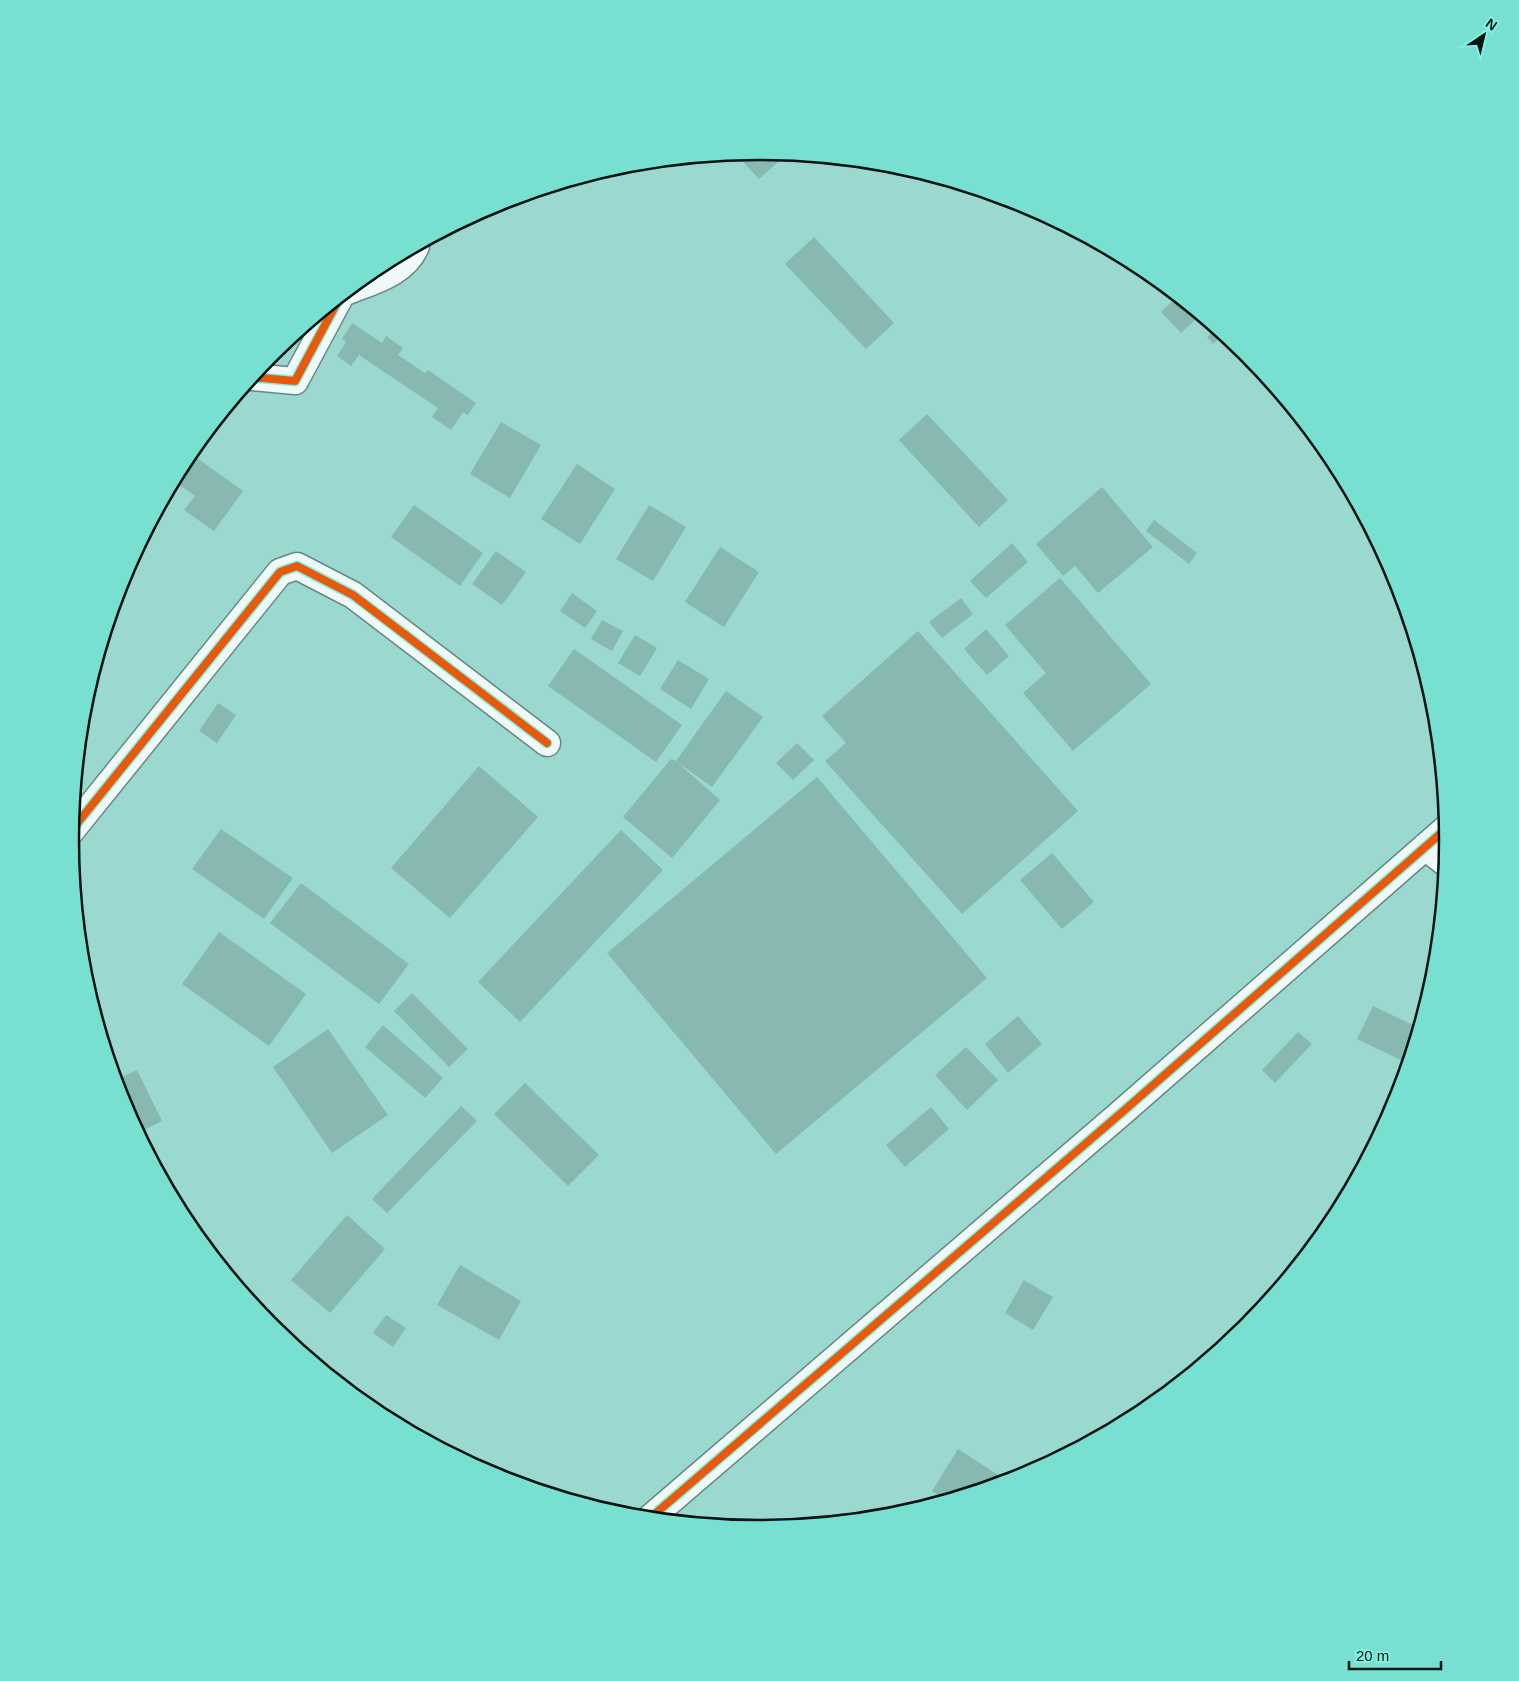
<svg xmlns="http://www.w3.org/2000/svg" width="1519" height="1681" font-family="Arial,sans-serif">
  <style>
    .building { fill: #87b8b2 }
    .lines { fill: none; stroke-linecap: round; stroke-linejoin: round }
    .minor-casing { stroke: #638a85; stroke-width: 29 }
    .minor { stroke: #f0f9f8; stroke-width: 26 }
    .cycleway-casing { stroke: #81f2e2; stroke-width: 11 }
    .cycleway { stroke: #e8590c; stroke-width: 8 }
    .rim { fill: none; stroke: #001310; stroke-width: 2.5 }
  </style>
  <rect width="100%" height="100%" fill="#9bd8d0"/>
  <!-- building -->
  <path class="building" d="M 760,151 L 787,154 L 759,179 L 735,153 Z
    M 814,237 L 894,323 L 866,349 L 785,264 Z
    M 1178,296 L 1200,315 L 1181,333 L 1161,312 Z
    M 352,323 L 382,343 L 386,336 L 403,348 L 398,355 L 425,373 L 428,370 L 476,403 L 468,415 L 463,412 L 451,430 L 432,417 L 438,408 L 359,355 L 351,366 L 337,356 L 346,342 L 342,339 Z
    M 1217,328 L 1224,334 L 1213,344 L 1207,337 Z
    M 284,344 L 270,366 L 264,363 L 272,353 Z
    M 927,414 L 1008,500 L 979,527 L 899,440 Z
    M 501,422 L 541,445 L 510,498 L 470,474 Z
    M 190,453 L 243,491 L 214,531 L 184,510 L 195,496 L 174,481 Z
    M 577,464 L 615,489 L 580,544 L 541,519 Z
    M 1102,487 L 1153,547 L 1098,593 L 1075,566 L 1063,576 L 1036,544 Z
    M 414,505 L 483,553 L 460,586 L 391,537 Z
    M 649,505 L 686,527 L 653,581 L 616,559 Z
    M 1154,520 L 1197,553 L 1189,564 L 1146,531 Z
    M 1012,543 L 1028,562 L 986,598 L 970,581 Z
    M 720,547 L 759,572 L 724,627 L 685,602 Z
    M 496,551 L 526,572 L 502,605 L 472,584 Z
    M 1060,578 L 1151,684 L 1073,751 L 1023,693 L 1046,673 L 1005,625 Z
    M 572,593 L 597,611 L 585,628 L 560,611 Z
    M 961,598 L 973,614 L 942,638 L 929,622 Z
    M 602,620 L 623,631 L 612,651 L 591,639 Z
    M 986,629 L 1009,656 L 987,675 L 964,649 Z
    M 918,631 L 1078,811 L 962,914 L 825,761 L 846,743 L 822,716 Z
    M 635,635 L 657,648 L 640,676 L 618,663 Z
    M 574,649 L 682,725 L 656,762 L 548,686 Z
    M 678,660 L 709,679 L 691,709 L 660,689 Z
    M 726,691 L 763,717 L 712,787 L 677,762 L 720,800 L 672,858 L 623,817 L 671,759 L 676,761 Z
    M 218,703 L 236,715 L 217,743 L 199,731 Z
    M 797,743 L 814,760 L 793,780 L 776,763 Z
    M 479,766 L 538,817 L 450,918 L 391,868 Z
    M 817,777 L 987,978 L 776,1154 L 607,953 Z
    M 221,829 L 293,878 L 264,919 L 192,869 Z
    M 621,830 L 663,870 L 520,1022 L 478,982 Z
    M 1052,853 L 1094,902 L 1062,929 L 1020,880 Z
    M 301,883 L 409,964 L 379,1004 L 270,923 Z
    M 219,932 L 306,994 L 269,1046 L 182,984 Z
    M 412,993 L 468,1049 L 449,1067 L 394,1011 Z
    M 1427,996 L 1429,997 L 1409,1064 L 1357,1039 L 1373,1006 L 1413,1025 Z
    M 1018,1016 L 1042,1044 L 1008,1073 L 985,1044 Z
    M 383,1025 L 443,1078 L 425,1098 L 365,1047 Z
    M 328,1029 L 388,1115 L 332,1153 L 273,1067 Z
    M 1298,1032 L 1312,1044 L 1275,1083 L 1262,1070 Z
    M 966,1047 L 998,1080 L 967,1110 L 935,1075 Z
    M 137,1070 L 162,1121 L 138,1133 L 122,1104 L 115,1080 Z
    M 525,1083 L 599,1155 L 568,1186 L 494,1114 Z
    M 461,1106 L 477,1121 L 387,1213 L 372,1199 Z
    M 931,1107 L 949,1129 L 905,1167 L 886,1145 Z
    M 347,1215 L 385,1249 L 330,1313 L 291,1280 Z
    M 460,1265 L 521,1301 L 499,1340 L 437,1305 Z
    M 1024,1280 L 1053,1297 L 1033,1330 L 1005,1313 Z
    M 386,1315 L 406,1328 L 393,1347 L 373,1333 Z
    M 958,1449 L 1009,1482 L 947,1501 L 932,1491 Z
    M 748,1519 L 801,1525 L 801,1526 L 759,1530 L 747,1529 Z"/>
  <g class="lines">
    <!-- minor casing -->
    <g class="minor-casing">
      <path id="minor" d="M 348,291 C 373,281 405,273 416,246
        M 252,377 L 295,381 L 340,297
        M 71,831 L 280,572 L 297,566 L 353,595 L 547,743
        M 1425,847 L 1447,864
        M 649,1519 L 1120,1114 L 1448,827"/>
    </g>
    <!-- minor -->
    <use href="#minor" class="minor"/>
    <!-- cycleway casing -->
    <g class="cycleway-casing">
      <path id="cycleway" d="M 252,377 L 295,381 L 340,297
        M 71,831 L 280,572 L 297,566 L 353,595 L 547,743
        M 649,1519 L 1120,1114 L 1448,827"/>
    </g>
    <!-- cycleway -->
    <use href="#cycleway" class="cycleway"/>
  </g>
  <!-- crop -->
  <path d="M0 0H1519V1681H0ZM79 840a680 680 0 1 1 1360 0a680 680 0 1 1-1360 0Z" fill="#77e0d1" fill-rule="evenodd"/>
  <path class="rim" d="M79 840a680 680 0 1 1 1360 0a680 680 0 1 1-1360 0Z"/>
  <!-- north arrow -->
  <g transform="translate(1484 35) rotate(35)" stroke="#81f2e2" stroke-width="4" paint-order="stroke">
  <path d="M0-4L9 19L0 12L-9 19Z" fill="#001310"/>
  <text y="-8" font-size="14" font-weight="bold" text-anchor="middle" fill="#001310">N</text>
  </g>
  <!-- scale -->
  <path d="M1349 1661v8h92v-8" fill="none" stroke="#001310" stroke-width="2.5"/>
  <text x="1356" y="1661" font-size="15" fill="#001310" stroke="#81f2e2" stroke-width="4" paint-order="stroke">20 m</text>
</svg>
